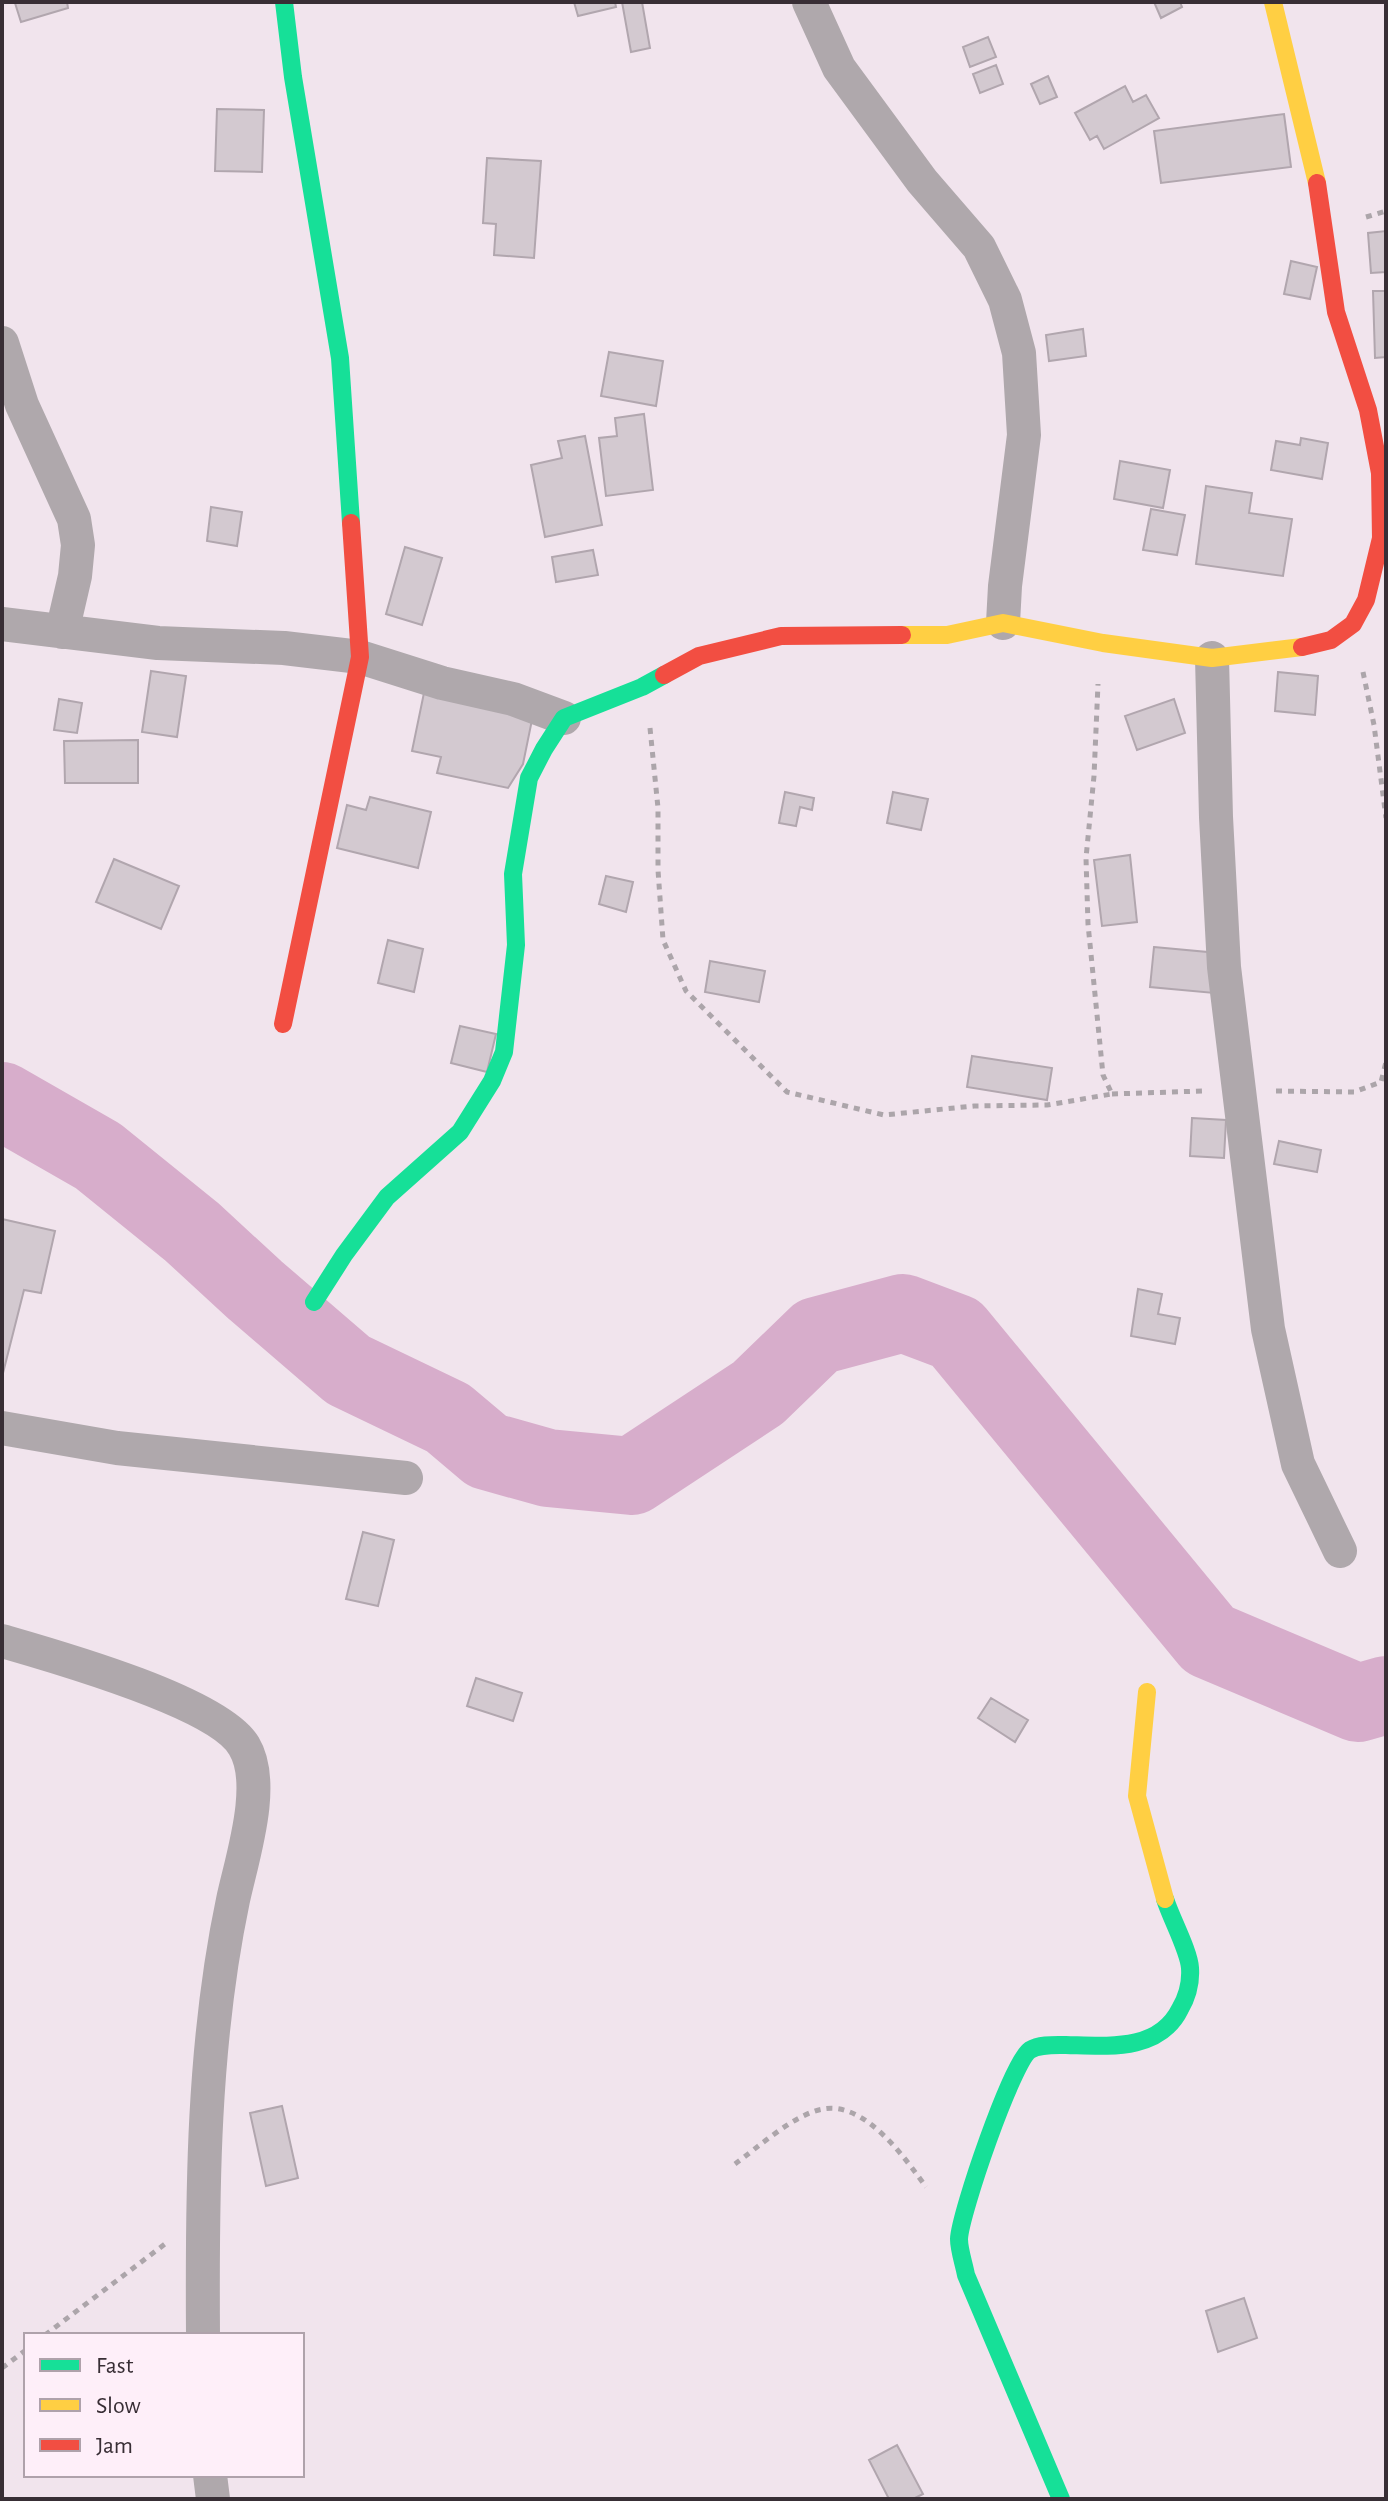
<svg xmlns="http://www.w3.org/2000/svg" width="1388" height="2501" font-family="'Alegreya Sans',sans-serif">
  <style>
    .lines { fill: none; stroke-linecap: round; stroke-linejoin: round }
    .river { stroke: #d7adcb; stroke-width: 78 }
    .building { fill: #d3c9d0; stroke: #b1a6ae; stroke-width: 2 }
    .path { stroke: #aca5aa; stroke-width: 5; stroke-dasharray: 6 6; stroke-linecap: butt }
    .street { stroke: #afa8ac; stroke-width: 34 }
    .fast { stroke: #16e098; stroke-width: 18 }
    .slow { stroke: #ffcf43; stroke-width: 18 }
    .jam { stroke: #f24e42; stroke-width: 18 }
  </style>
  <rect width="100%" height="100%" fill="#f1e4ed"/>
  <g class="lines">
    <!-- river -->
    <path class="river" d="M 2,1101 L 98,1156 L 192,1232 L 255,1290 L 348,1370 L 448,1418 L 487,1451 L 548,1468 L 632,1476 L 758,1393 L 817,1336 L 903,1313 L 956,1333 L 1209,1640 L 1358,1703 L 1386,1695"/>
  </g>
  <!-- building -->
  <path class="building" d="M 67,2 L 68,8 L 21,22 L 15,3 Z
    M 574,2 L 615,2 L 616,7 L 578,16 Z
    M 622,2 L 642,2 L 650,48 L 631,52 Z
    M 1154,2 L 1180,2 L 1182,7 L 1161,18 Z
    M 988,37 L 996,57 L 970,67 L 963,47 Z
    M 996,65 L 1003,84 L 980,93 L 973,74 Z
    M 1048,76 L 1057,97 L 1040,104 L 1031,84 Z
    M 1125,86 L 1133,102 L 1146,95 L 1159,118 L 1104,149 L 1097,136 L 1090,140 L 1075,113 Z
    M 217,109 L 264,110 L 262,172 L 215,171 Z
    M 1284,114 L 1291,167 L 1161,183 L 1154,131 Z
    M 487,158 L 541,161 L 534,258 L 494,255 L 496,224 L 483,223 Z
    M 1386,231 L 1386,272 L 1371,273 L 1368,233 Z
    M 1291,261 L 1317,267 L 1310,299 L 1284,294 Z
    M 1373,291 L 1386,291 L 1386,357 L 1375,358 Z
    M 1083,329 L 1086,356 L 1049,361 L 1046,335 Z
    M 609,352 L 663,361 L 656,406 L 601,396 Z
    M 644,414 L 653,490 L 606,496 L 599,438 L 617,436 L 615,418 Z
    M 585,436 L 602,525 L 545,537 L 531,465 L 562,458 L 558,441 Z
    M 1301,438 L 1328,443 L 1322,479 L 1271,470 L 1276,441 L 1300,445 Z
    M 1120,461 L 1170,470 L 1163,508 L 1114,499 Z
    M 1206,486 L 1252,493 L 1249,513 L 1292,519 L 1283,576 L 1196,564 Z
    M 211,507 L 242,512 L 237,546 L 207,541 Z
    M 1151,509 L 1185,515 L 1177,555 L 1143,550 Z
    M 405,547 L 442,558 L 422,625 L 386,614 Z
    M 593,550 L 598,575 L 556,582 L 552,557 Z
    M 151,671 L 186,676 L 177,737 L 142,732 Z
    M 1278,672 L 1318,676 L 1315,715 L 1275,711 Z
    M 425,688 L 534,710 L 523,764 L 508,788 L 437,773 L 441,757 L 412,751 Z
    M 59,699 L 82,703 L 77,733 L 54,730 Z
    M 1174,699 L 1185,733 L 1137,750 L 1125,716 Z
    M 138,740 L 138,783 L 65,783 L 64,741 Z
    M 785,792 L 814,798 L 812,810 L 800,807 L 796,826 L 779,823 Z
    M 893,792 L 928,799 L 921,830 L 887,823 Z
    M 370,797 L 431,812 L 418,868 L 337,848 L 347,805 L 366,810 Z
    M 1130,855 L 1137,922 L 1102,926 L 1094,860 Z
    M 114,859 L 179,886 L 161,929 L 96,902 Z
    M 606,876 L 633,882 L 626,912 L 599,904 Z
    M 388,940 L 423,949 L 414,992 L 378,983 Z
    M 1154,947 L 1218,953 L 1214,993 L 1150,987 Z
    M 710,961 L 765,971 L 759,1002 L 705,992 Z
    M 460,1026 L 496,1034 L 487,1072 L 451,1063 Z
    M 972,1056 L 1052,1068 L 1047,1100 L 967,1087 Z
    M 1192,1118 L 1226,1120 L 1224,1158 L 1190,1156 Z
    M 1279,1141 L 1321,1150 L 1317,1172 L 1274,1164 Z
    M 2,1219 L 55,1231 L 41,1293 L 24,1290 L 2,1377 Z
    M 1138,1289 L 1162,1294 L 1158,1314 L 1180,1318 L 1175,1344 L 1131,1336 Z
    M 363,1532 L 394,1540 L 378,1606 L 346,1599 Z
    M 476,1678 L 522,1693 L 513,1721 L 467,1706 Z
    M 991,1698 L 1028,1720 L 1015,1742 L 978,1718 Z
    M 282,2106 L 298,2178 L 266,2186 L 250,2113 Z
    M 1244,2298 L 1257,2338 L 1218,2352 L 1206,2311 Z
    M 897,2445 L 923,2494 L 913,2499 L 889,2499 L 869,2460 Z"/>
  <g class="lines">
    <!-- path -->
    <path class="path" d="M 1366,217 L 1386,211
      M 1363,672 L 1374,725 L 1386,818
      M 650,728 L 658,808 L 658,870 L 663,940 L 686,991 L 787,1092 L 884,1115 L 974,1106 L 1047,1105 L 1112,1094 L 1103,1075 L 1088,924 L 1086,858 L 1094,776 L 1098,684
      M 1276,1091 L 1354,1092 L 1381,1082 L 1386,1062
      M 1112,1094 L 1202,1091
      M 735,2164 C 757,2148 796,2113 823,2109 C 865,2101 905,2158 926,2187
      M 45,2335 L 165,2244
      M 2,2368 L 26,2350"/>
    <!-- street -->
    <path class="street" d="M 809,2 L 839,68 L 922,181 L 979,247 L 1005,300 L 1019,353 L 1024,435 L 1005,586 L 1003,623
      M 2,343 L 22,405 L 74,519 L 78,545 L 75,576 L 62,632
      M 2,624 L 158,643 L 284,648 L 360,657 L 442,683 L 513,699 L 564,718
      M 1212,658 L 1216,817 L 1224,967 L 1268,1329 L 1298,1464 L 1340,1551
      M 2,1428 L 117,1448 L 406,1478
      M 2,1641 C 54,1656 218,1702 244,1746 C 267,1784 242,1858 233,1900 C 203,2042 202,2191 203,2335
      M 210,2475 L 213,2499"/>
    <!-- fast -->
    <path class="fast" d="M 284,2 L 293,77 L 340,358 L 351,523
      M 314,1302 L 344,1255 L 387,1197 L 460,1132 L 492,1081 L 504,1052 L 516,945 L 513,874 L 529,778 L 544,749 L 564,718 L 642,687 L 664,675
      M 1061,2499 L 966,2275 C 964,2264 959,2250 959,2239 C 960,2214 1012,2062 1030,2050 C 1040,2044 1055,2045 1066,2045 C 1107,2046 1159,2052 1180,2009 C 1187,1997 1191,1982 1190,1968 C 1189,1951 1171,1918 1165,1899"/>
    <!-- slow -->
    <path class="slow" d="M 1273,2 L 1317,183
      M 902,635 L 947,635 L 1003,623 L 1103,643 L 1212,658 L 1302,647
      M 1147,1692 L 1137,1796 L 1165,1899"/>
    <!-- jam -->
    <path class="jam" d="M 1302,647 L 1331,640 L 1353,624 L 1366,600 L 1381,538 L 1380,473 L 1368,410 L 1336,312 L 1317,183
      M 664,675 L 699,656 L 781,636 L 902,635
      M 283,1024 L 360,657 L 351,523"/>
  </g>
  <!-- border -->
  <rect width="1388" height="2501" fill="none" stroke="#382e35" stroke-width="8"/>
  <!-- legend -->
  <rect x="24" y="2333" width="280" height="144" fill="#feeff9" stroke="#afa2ab" stroke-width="2"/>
  <rect x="40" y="2359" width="40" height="12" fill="#16e098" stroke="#afa2ab" stroke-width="2"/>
  <text x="96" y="2373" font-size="24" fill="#382e35">Fast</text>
  <rect x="40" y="2399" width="40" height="12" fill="#ffcf43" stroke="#afa2ab" stroke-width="2"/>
  <text x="96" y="2413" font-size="24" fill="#382e35">Slow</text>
  <rect x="40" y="2439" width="40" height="12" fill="#f24e42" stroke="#afa2ab" stroke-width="2"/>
  <text x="96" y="2453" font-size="24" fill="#382e35">Jam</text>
</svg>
